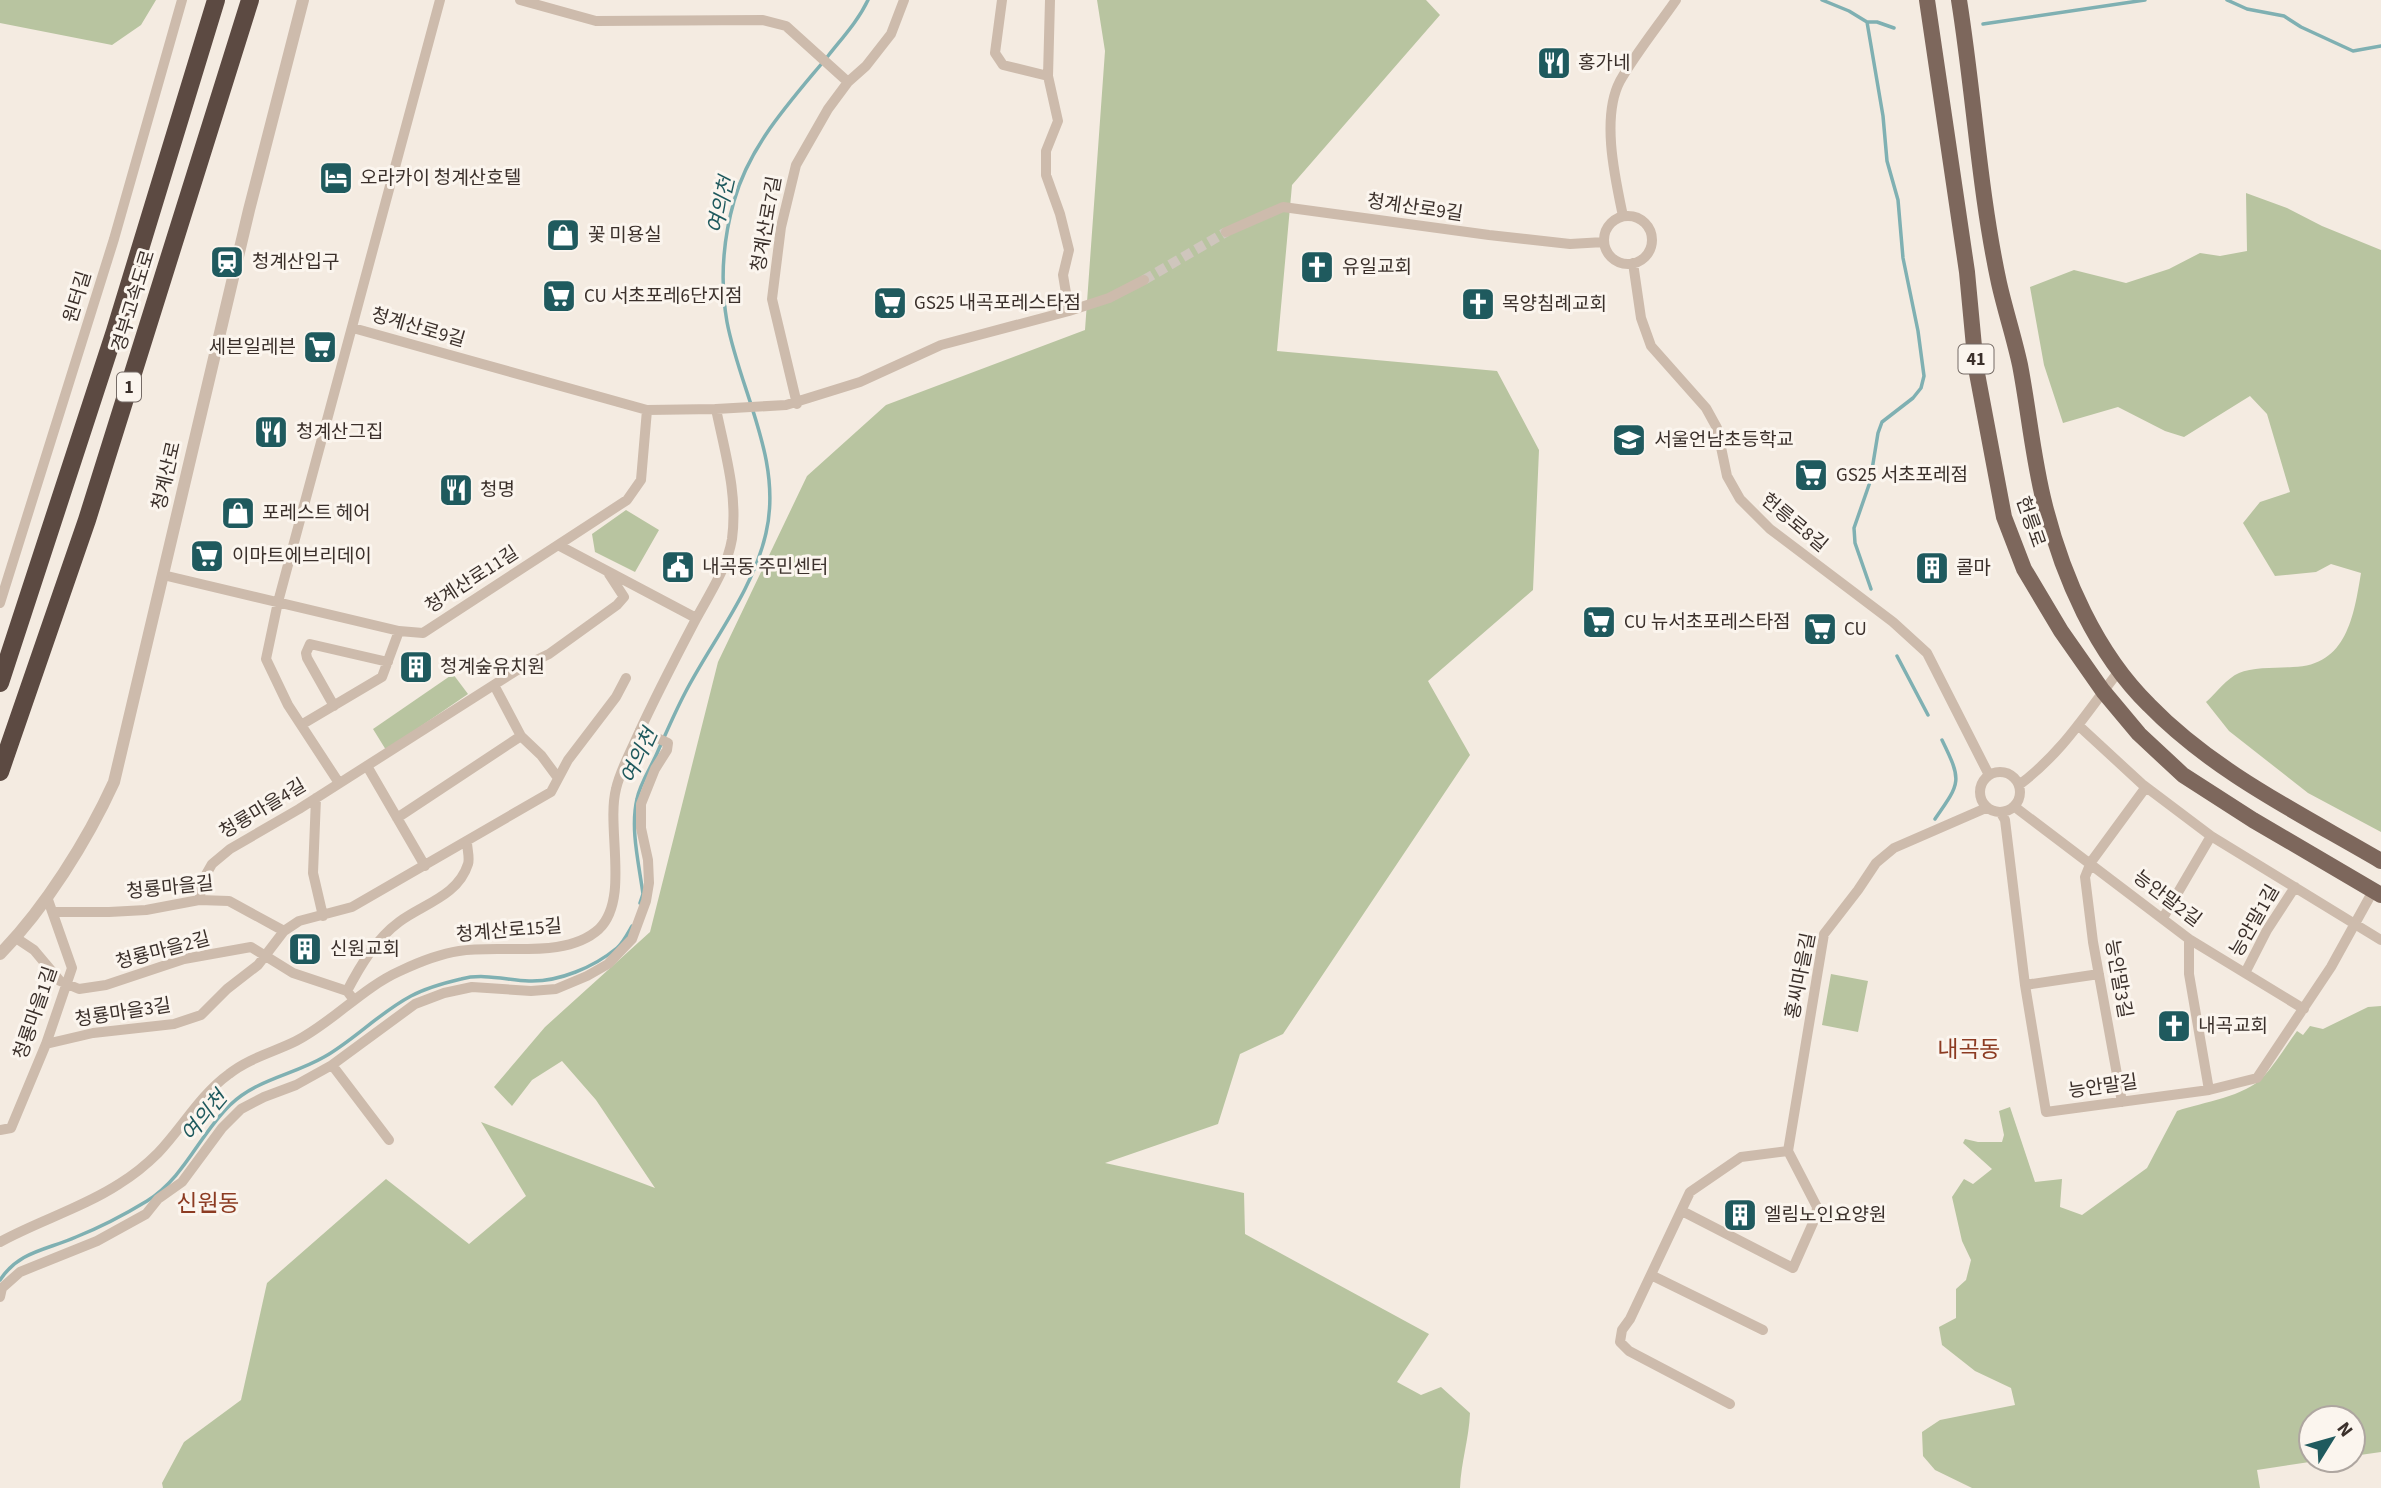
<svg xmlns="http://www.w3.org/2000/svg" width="2381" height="1488" font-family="'Source Sans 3','Noto Sans KR',sans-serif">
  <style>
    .green { fill: #b8c4a0 }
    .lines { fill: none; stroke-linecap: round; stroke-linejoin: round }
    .stream { stroke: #7fb0b2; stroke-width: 3.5 }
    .minor-tunnel { stroke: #cfc6bd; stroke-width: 10; stroke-dasharray: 10 5; stroke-linecap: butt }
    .minor { stroke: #cdbbac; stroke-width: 10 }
    .tertiary { stroke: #cdbbac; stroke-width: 12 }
    .primary { stroke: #7d675c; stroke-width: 16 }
    .motorway { stroke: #5c4a42; stroke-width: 18 }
    .labels { text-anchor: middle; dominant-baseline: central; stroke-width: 6; stroke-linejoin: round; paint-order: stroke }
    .shield { fill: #fbf5ee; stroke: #756b66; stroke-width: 2 }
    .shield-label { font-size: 18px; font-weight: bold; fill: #3b302b }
    .poi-label { font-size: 19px; fill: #3b302b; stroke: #fbf5ee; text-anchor: start }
    .street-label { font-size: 19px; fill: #3b302b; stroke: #fbf5ee }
    .water-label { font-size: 21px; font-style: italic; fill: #1f5a5e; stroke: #fbf5ee }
    .quarter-label { font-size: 23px; fill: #8c3b22; stroke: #fbf5ee }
  </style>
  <rect width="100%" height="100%" fill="#f4ebe1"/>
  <!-- green -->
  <path class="green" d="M 0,0 L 156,0 L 141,25 L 112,45 L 0,23 Z
    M 1097,0 L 1426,0 L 1440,15 L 1292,185 L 1277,351 L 1497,371 L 1539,450 L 1533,590 L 1428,681 L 1470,755 L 1283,1034 L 1240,1054 L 1218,1124 L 1105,1163 L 1244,1193 L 1245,1234 L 1429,1334 L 1397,1382 L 1421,1395 L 1441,1387 L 1470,1413 C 1469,1439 1461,1462 1460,1488 L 163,1488 L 162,1483 L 184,1442 L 241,1400 L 267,1283 L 386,1179 L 469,1244 L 526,1196 L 481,1122 L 655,1188 L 596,1100 L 562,1061 L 532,1080 L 512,1106 L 494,1087 L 545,1027 L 650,932 L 718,662 L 807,476 L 886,405 L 1085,330 L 1105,51 Z
    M 2246,193 L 2287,208 L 2322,226 L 2381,250 L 2381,832 L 2308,793 L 2229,731 L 2206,702 C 2216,693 2227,678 2239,673 C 2252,667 2278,668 2293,667 C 2347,666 2354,615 2361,573 L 2331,564 L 2316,572 L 2275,576 L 2243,523 L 2260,502 L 2290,492 L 2267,414 L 2250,396 L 2184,437 L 2165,431 L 2118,407 L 2063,423 L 2044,365 L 2030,287 L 2074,270 L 2126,283 L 2169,269 L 2200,253 L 2220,256 L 2247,251 Z
    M 626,510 L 659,530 L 635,572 L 595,552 L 592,534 Z
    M 453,674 L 468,694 L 386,750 L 373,729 Z
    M 1831,974 L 1868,981 L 1858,1032 L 1822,1025 Z
    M 2381,1006 L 2381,1452 L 2353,1456 L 2353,1418 L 2311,1418 L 2311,1460 L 2323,1460 L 2257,1470 L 2260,1488 L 1972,1488 L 1935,1470 L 1923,1456 L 1922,1432 L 1940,1420 L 2015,1405 L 2011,1388 L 1975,1371 L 1942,1345 L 1939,1327 L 1956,1318 L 1956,1289 L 1966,1280 L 1971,1260 L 1962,1241 L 1952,1197 L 1964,1179 L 1973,1184 L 1992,1169 L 1963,1143 L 1965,1139 L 1978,1142 L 2002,1142 L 2004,1135 L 1999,1111 L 2010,1107 L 2035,1182 L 2062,1179 L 2060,1207 L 2082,1215 L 2147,1168 L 2177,1111 C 2203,1102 2245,1097 2264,1076 C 2276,1063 2286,1046 2297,1031 L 2303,1035 L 2310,1026 L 2323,1029 L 2368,1007 Z"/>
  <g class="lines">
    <!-- stream -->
    <path class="stream" d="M 1822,0 L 1849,11 L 1867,22 L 1877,22 L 1894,28
      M 2227,0 L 2247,9 L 2284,16 L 2301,27 L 2353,51 L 2381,46
      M 1867,22 L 1883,116 L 1887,161 L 1898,200 L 1903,258 L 1918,331 L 1924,376 L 1921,388 L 1913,398 L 1882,422 L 1878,433 L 1870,482 L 1854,528 L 1855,543 L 1871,589
      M 1983,24 L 2145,0
      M 1897,656 L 1928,715
      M 1935,819 C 1961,782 1962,781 1942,740
      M 640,903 L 643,894 C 639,864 630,829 637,799 C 640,783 652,766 658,751 C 667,731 675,712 685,693 C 712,641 753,591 766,533 C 783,460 740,391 727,322 C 720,282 723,240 734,201 C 750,144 791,101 828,56 C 843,37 858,21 868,0
      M 0,1280 C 19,1251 47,1250 76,1237 C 101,1227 124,1215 147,1201 C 185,1177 199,1135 230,1105 C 257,1079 293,1075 324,1057 C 354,1040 379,1013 411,996 C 426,988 444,983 461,979 C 483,973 507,980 529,981 C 559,982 594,967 617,948 C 623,943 628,933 632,926"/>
    <!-- minor-tunnel -->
    <path class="minor-tunnel" d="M 1144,280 L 1226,232"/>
    <!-- minor -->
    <path class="minor" d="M 520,0 L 596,21 L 763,20 L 786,26 L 848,82
      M 1002,0 L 995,53 L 1003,65 L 1048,76
      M 1050,0 L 1048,76 L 1058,121 L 1046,151 L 1046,175 L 1060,214 L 1069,250 L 1063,275 L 1069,311
      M 1623,216 C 1615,178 1601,117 1620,81 C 1636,53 1658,26 1676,0
      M1604 240a24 24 0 1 1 48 0a24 24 0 1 1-48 0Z
      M 1226,232 L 1283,207 L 1489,235 L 1570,244 L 1604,242
      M 1633,263 L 1641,318 L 1651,346 L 1706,408 L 1717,428 L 1727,476 L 1740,499 L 1770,529 L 1893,622 L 1927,653 L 1989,775
      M 353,328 L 647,410 L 716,409 L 786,405 L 860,382 L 941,345 L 1069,311 L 1109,298 L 1144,280
      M 797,404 L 772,299 L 781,227 L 796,165 L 828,109 L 848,82 L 866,66 L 891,34 L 904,0
      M 558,545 L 627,500 L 641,480 L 647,410
      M 163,575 L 399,631 L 423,633 L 558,545 L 696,618
      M 0,603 L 114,239 L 182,0
      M 494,685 L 521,736 L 541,755 L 558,778
      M 334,706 L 307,658 L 306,653 L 310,644 L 388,662
      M 301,725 L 382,677 L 399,631
      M 2078,725 L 2142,784 L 2211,836 L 2381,940
      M 367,766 L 425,866
      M1980 792a20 20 0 1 1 40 0a20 20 0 1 1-40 0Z
      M 339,783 L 288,705 L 266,659 L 278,602 L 440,0
      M 2019,785 C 2063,752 2086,713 2119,671
      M 316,798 L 313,873 L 323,916
      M 2015,807 L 2189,939 L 2304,1009
      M 2001,813 L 2005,820 L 2025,985 L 2046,1112 L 2209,1090 L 2257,1078 L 2331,967 L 2373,891
      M 397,818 L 521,736
      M 199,900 L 204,878 L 212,864 L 230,849 L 299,809 L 522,667 L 549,654 L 617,605 L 624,597 L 609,574
      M 53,912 L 109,912 L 146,910 L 199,900 L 229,901 L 284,931
      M 2163,918 L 2211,836
      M 16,938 L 34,950 L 60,981 L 79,989 L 106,985 L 184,959 L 251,947 L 293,973 L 347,991 L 354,1000
      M 2189,939 L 2189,974 L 2209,1090
      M 2245,973 L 2267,930 L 2295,887
      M 2025,985 L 2099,974
      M 347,991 C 360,966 376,939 399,922 C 423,904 458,896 468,864 C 470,858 467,849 467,842
      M 46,1044 L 93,1033 L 174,1024 L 201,1015 L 227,989 L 258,965 L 284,931 L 299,921 L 352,907 L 551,792 L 568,760 L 616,697 L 626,678
      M 332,1065 L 389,1140
      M 2122,1102 L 2093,942 L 2085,877 L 2091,862 L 2146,787
      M 0,1130 L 11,1128 L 46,1044 L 72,968 L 47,897
      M 1682,1211 L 1793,1268 L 1816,1216 L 1817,1207 L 1788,1151
      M 0,1242 C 38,1221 82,1208 119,1184 C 132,1176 147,1164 158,1153 C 182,1128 200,1095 229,1074 C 249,1058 274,1052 296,1041 C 333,1022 362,988 400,971 C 419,962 439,954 459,951 C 502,944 565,960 599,929 C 630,899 606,828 616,789 C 620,771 630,753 637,737 C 655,697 676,657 696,619 C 710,593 727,568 732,539 C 738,494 725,453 716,409
      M 1651,1275 L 1763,1330
      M 0,1297 L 2,1288 L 20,1272 L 97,1241 L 146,1214 L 158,1199 L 182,1182 L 222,1128 L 241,1109 L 264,1097 L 296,1085 L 332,1065 L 415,1004 L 444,993 L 472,987 L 531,991 L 556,989 L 587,976 L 608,964 L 632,939 L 646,901 L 649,883 L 648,860 L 641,828 L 641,804 L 655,769 L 667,750 L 668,743 L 640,730
      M 1730,1404 L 1629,1351 L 1620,1342 L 1622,1330 L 1630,1319 L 1690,1192 L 1741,1157 L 1788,1151 L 1824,934 L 1858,890 L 1876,863 L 1894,848 L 1986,808"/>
    <!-- tertiary -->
    <path class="tertiary" d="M 0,954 C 45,908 87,841 114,782 L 249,210 L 303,0"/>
    <!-- primary -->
    <path class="primary" d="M 1927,0 L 1967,272 L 1976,368 L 2004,517 L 2024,569 L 2061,631 L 2103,691 L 2139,734 L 2183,775 L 2253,820 L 2381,895
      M 1959,0 C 1974,94 1979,190 1999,283 C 2005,310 2014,337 2020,365 C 2029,412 2033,460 2045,506 C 2063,577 2096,653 2149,705 C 2214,772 2301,814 2381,861"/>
    <!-- motorway -->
    <path class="motorway" d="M 0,683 L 115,331 L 216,0
      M 0,772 L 87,520 L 250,0"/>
  </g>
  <!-- icons -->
  <defs>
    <g id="restaurant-square" transform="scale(1.75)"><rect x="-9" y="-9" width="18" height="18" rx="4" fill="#1f5a5e" stroke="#fbf5ee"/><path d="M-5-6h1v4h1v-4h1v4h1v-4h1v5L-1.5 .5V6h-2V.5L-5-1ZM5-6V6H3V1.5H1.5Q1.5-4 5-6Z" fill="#fff"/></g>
    <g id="hotel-square" transform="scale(1.75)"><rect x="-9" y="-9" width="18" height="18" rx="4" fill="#1f5a5e" stroke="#fbf5ee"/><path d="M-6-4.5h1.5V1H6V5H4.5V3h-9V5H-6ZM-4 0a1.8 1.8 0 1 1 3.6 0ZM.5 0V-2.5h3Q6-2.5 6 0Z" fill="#fff"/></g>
    <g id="shop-square" transform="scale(1.75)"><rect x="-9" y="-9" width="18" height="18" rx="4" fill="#1f5a5e" stroke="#fbf5ee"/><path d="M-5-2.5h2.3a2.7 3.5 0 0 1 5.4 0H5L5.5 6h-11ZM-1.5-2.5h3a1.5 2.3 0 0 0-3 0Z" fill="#fff"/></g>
    <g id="station-square" transform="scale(1.75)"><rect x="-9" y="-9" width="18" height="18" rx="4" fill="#1f5a5e" stroke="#fbf5ee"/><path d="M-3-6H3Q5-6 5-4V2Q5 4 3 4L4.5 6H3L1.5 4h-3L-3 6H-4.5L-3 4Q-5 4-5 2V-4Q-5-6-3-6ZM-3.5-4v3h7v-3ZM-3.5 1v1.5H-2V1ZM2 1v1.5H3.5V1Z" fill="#fff"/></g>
    <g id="church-square" transform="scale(1.75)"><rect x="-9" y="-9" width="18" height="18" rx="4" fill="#1f5a5e" stroke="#fbf5ee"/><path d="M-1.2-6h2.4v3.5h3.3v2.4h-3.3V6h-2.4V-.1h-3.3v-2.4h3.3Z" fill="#fff"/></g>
    <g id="supermarket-square" transform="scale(1.75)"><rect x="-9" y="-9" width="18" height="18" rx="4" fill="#1f5a5e" stroke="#fbf5ee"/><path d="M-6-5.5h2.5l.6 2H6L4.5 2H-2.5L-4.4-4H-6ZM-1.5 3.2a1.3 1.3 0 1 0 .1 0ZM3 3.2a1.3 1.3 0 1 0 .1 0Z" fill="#fff"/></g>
    <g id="school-square" transform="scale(1.75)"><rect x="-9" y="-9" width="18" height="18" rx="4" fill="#1f5a5e" stroke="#fbf5ee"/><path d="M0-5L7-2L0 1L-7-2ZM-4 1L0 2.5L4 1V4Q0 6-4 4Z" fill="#fff"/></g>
    <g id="civic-square" transform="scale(1.75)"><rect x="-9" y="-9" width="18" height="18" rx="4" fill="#1f5a5e" stroke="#fbf5ee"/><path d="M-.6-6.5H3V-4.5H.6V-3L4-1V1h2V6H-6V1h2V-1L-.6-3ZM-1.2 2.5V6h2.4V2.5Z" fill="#fff"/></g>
    <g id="building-square" transform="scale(1.75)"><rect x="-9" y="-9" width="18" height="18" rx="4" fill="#1f5a5e" stroke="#fbf5ee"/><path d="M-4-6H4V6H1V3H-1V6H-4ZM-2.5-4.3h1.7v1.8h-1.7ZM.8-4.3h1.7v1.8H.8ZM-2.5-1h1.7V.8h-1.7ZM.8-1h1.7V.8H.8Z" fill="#fff"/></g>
  </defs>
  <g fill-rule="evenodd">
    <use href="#restaurant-square" x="1554" y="63"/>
    <use href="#hotel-square" x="336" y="178"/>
    <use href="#shop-square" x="563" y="235"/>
    <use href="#station-square" x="227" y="262"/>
    <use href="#church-square" x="1317" y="267"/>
    <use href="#supermarket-square" x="559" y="296"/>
    <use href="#supermarket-square" x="890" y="303"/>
    <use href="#church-square" x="1478" y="304"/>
    <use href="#supermarket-square" x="320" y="347"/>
    <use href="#restaurant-square" x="271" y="432"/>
    <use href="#school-square" x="1629" y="440"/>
    <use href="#supermarket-square" x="1811" y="475"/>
    <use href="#restaurant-square" x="456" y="490"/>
    <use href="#shop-square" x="238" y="513"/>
    <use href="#supermarket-square" x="207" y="556"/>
    <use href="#civic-square" x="678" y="567"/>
    <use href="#building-square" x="1932" y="568"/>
    <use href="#supermarket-square" x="1599" y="622"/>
    <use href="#supermarket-square" x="1820" y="629"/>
    <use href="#building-square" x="416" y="667"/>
    <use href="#building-square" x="305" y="949"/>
    <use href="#church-square" x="2174" y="1026"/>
    <use href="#building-square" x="1740" y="1215"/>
  </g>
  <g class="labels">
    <!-- shield labels -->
    <g class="shield">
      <rect x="1958.5" y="344.5" width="35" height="29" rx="5"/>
      <rect x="117" y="372.5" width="24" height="29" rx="5"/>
    </g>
    <g class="shield-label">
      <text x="1976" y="359">41</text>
      <text x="129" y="387">1</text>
    </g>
    <!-- poi labels -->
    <g class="poi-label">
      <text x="1578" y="63">홍가네</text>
      <text x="360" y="178">오라카이 청계산호텔</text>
      <text x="588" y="235">꽃 미용실</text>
      <text x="252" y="262">청계산입구</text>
      <text x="1342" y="267">유일교회</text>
      <text x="584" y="296">CU 서초포레6단지점</text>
      <text x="914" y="303">GS25 내곡포레스타점</text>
      <text x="1502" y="304">목양침례교회</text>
      <text x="296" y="347" text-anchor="end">세븐일레븐</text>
      <text x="296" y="432">청계산그집</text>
      <text x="1654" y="440">서울언남초등학교</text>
      <text x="1836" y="475">GS25 서초포레점</text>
      <text x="480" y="490">청명</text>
      <text x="262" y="513">포레스트 헤어</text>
      <text x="232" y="556">이마트에브리데이</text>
      <text x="702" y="567">내곡동 주민센터</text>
      <text x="1956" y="568">콜마</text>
      <text x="1624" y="622">CU 뉴서초포레스타점</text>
      <text x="1844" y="629">CU</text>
      <text x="440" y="667">청계숲유치원</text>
      <text x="330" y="949">신원교회</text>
      <text x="2198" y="1026">내곡교회</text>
      <text x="1764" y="1215">엘림노인요양원</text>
    </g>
    <!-- street labels -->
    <g class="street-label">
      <text transform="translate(1415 208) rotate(8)">청계산로9길</text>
      <text transform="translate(767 224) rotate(-80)">청계산로7길</text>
      <text transform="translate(78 297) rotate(-73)">원터길</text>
      <text transform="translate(134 301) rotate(-73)">경부고속도로</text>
      <text transform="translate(418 328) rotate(16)">청계산로9길</text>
      <text transform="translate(167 476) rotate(-77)">청계산로</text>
      <text transform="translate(2030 522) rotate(71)">헌릉로</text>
      <text transform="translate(1794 523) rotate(40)">헌릉로8길</text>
      <text transform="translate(472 580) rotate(-33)">청계산로11길</text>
      <text transform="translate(263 809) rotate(-31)">청룡마을4길</text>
      <text transform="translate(170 888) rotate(-6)">청룡마을길</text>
      <text transform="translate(2167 899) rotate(37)">능안말2길</text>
      <text transform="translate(2255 921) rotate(-60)">능안말1길</text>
      <text transform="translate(509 931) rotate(-5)">청계산로15길</text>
      <text transform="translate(163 951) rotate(-15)">청룡마을2길</text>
      <text transform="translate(1801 976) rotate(-79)">홍씨마을길</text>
      <text transform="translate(2118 979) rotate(80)">능안말3길</text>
      <text transform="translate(36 1013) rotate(-71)">청룡마을1길</text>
      <text transform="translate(123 1013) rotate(-9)">청룡마을3길</text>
      <text transform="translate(2103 1087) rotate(-8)">능안말길</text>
    </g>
    <!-- water labels -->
    <g class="water-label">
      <text transform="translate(721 205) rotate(-77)">여의천</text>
      <text transform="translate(639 756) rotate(-65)">여의천</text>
      <text transform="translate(204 1116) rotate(-50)">여의천</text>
    </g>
    <!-- quarter labels -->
    <g class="quarter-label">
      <text x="1969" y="1049">내곡동</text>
      <text x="208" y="1203">신원동</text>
    </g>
  </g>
  <!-- north arrow -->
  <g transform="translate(2332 1439) rotate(53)"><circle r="33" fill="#fbf5ee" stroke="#aea6a0" stroke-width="2"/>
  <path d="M0-5L12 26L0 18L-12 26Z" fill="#1f5a5e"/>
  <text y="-10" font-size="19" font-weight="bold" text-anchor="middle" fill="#3b302b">N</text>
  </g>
</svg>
